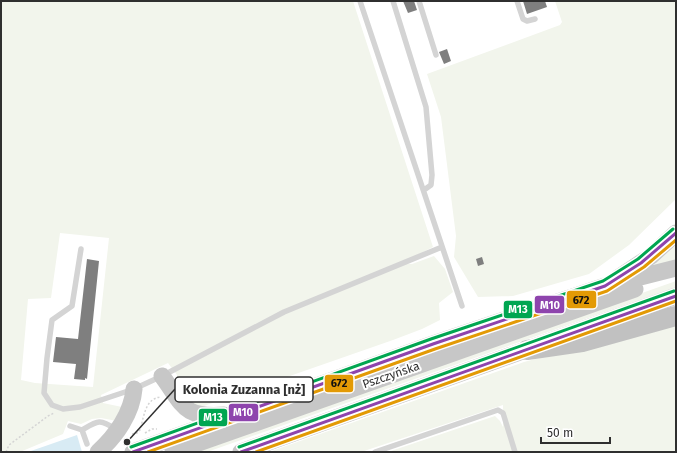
<svg xmlns="http://www.w3.org/2000/svg" width="677" height="453" font-family="'Fira Sans',sans-serif">
  <style>
    .green { fill: #f2f5ec; fill-rule: evenodd }
    .water { fill: #d8ebf4 }
    .building { fill: #7f7f7f }
    .lines { fill: none; stroke-linecap: round; stroke-linejoin: round }
    .path { stroke: #d4d4d4; stroke-width: 1.5; stroke-dasharray: 2 2; stroke-linecap: butt }
    .lane { stroke: #d4d4d4; stroke-width: 5.5 }
    .primary { stroke: #c7c7c7; stroke-width: 17 }
    .highway { stroke: #c1c1c1; stroke-width: 20 }
    .bus-1-casing { stroke: #fff; stroke-width: 6 }
    .bus-2-casing { stroke: #fff; stroke-width: 6 }
    .bus-3-casing { stroke: #fff; stroke-width: 6 }
    .bus-1 { stroke: #8e44ad; stroke-width: 3 }
    .bus-2 { stroke: #e39a05; stroke-width: 3 }
    .bus-3 { stroke: #00a651; stroke-width: 3 }
    .labels { text-anchor: middle; dominant-baseline: central; stroke-width: 4; stroke-linejoin: round; paint-order: stroke }
    .street-label { font-size: 12px; fill: #2f2f2f; stroke: #fff }
    .leader { fill: none; stroke: #2f2f2f; stroke-width: 1.5 }
    .callout-dot { fill: #2f2f2f; stroke: #fff; stroke-width: 1.5 }
    .callout { fill: #fff; stroke: #2f2f2f; stroke-width: 1.5 }
    .callout-label { font-size: 13px; text-anchor: middle; font-weight: bold; fill: #2f2f2f }
    .line-badge { stroke: #fff; stroke-width: 1.5 }
    .badge-label { font-size: 11px; text-anchor: middle; font-weight: bold; fill: #fff }
    .pale-badge-label { font-size: 11px; text-anchor: middle; font-weight: bold; fill: #111 }
  </style>
  <rect width="100%" height="100%" fill="#fff"/>
  <!-- green -->
  <path class="green" d="M 1,1 L 353,1 L 433,247 L 401,263 L 412,264 L 434,256 L 445,269 L 453,292 L 439,303 L 440,320 L 422,329 L 393,340 L 198,408 L 177,388 L 177,375 L 168,363 L 101,395 L 103,403 L 122,407 L 117,421 L 101,418 L 92,419 L 81,424 L 68,421 L 63,434 L 20,452 L 1,452 ZM 60,233 L 109,238 L 93,387 L 35,383 L 21,380 L 28,299 L 51,298 Z
    M 555,1 L 676,1 L 676,199 L 629,245 L 589,274 L 513,296 L 478,297 L 454,257 L 456,236 L 441,117 L 427,74 L 560,25 L 562,22 Z
    M 676,241 L 676,263 L 629,275 Z
    M 676,281 L 676,287 L 207,452 L 202,452 L 201,449 Z
    M 676,322 L 676,452 L 388,452 L 492,417 L 495,416 L 500,421 L 503,427 L 503,405 L 361,452 L 269,452 L 524,362 Z"/>
  <!-- water -->
  <path class="water" d="M 77,435 L 82,452 L 28,452 Z"/>
  <!-- building -->
  <path class="building" d="M 403,1 L 414,1 L 417,10 L 408,13 Z
    M 523,1 L 545,1 L 547,7 L 527,14 Z
    M 447,49 L 451,61 L 444,64 L 439,52 Z
    M 482,257 L 484,264 L 478,266 L 476,259 Z
    M 87,259 L 99,261 L 87,379 L 85,378 L 85,380 L 74,379 L 76,364 L 53,362 L 56,337 L 78,339 Z"/>
  <g class="lines">
    <!-- path -->
    <path class="path" d="M 145,433 L 152,429 L 157,429
      M 132,434 L 137,433 L 140,430 C 144,417 145,398 161,397
      M 6,452 L 9,445 L 48,416 L 54,413"/>
    <!-- lane -->
    <path class="lane" d="M 360,1 L 462,306
      M 393,1 L 426,107 L 432,175 L 431,185 L 424,190
      M 419,1 L 436,55
      M 517,1 L 523,19 L 527,21 L 535,19
      M 81,249 L 72,306 L 52,320 L 47,358 L 44,393 L 52,405 L 63,409 L 80,407 L 134,389 L 162,376 L 284,312 L 442,247
      M 70,426 L 82,430 L 87,444
      M 82,430 C 97,421 100,418 115,429
      M 375,452 L 498,410 L 503,413 L 515,452"/>
    <!-- primary -->
    <path class="primary" d="M 618,278 L 651,256 L 676,233
      M 162,376 C 184,406 183,418 224,415
      M 98,452 C 116,436 132,413 134,389
      M 133,452 L 433,344 L 605,286 L 676,268
      M 173,452 L 635,289
      M 241,452 L 676,296"/>
    <!-- highway -->
    <path class="highway" d="M 527,350 L 582,342 L 676,316"/>
    <!-- bus-1 casing -->
    <g class="bus-1-casing">
      <path id="bus-1" d="M 133,452 L 433,344 L 605,286 L 641,263 L 676,233
        M 241,452 L 676,296"/>
    </g>
    <!-- bus-2 casing -->
    <g class="bus-2-casing">
      <path id="bus-2" d="M 148,452 L 435,349 L 607,291 L 644,267 L 676,240
        M 256,452 L 676,301"/>
    </g>
    <!-- bus-3 casing -->
    <g class="bus-3-casing">
      <path id="bus-3" d="M 131,447 L 431,339 L 603,281 L 638,259 L 673,229
        M 239,447 L 674,291"/>
    </g>
    <!-- bus-1 -->
    <use href="#bus-1" class="bus-1"/>
    <!-- bus-2 -->
    <use href="#bus-2" class="bus-2"/>
    <!-- bus-3 -->
    <use href="#bus-3" class="bus-3"/>
  </g>
  <g class="labels">
    <!-- street labels -->
    <g class="street-label">
      <text transform="translate(391 375) rotate(-19)">Pszczyńska</text>
    </g>
  </g>
  <!-- callouts -->
  <path class="leader" d="M127 442L175 389"/>
  <circle class="callout-dot" cx="127" cy="442" r="4"/>
  <rect class="callout" x="175" y="377" width="138" height="25" rx="4"/>
  <g class="callout-label">
    <text x="244" y="394">Kolonia Zuzanna [nż]</text>
  </g>
  <g class="line-badge">
    <rect x="566" y="290" width="31" height="19" rx="4" fill="#e39a05"/>
    <rect x="534" y="295" width="31" height="19" rx="4" fill="#8e44ad"/>
    <rect x="503" y="300" width="30" height="19" rx="4" fill="#00a651"/>
    <rect x="324" y="374" width="30" height="19" rx="4" fill="#e39a05"/>
    <rect x="228" y="403" width="31" height="19" rx="4" fill="#8e44ad"/>
    <rect x="198" y="408" width="30" height="19" rx="4" fill="#00a651"/>
  </g>
  <g class="badge-label">
    <text x="550" y="309">M10</text>
    <text x="518" y="313">M13</text>
    <text x="243" y="416">M10</text>
    <text x="213" y="421">M13</text>
  </g>
  <g class="pale-badge-label">
    <text x="581" y="304">672</text>
    <text x="339" y="387">672</text>
  </g>
  <!-- border -->
  <rect width="677" height="453" fill="none" stroke="#2f2f2f" stroke-width="4"/>
  <!-- scale -->
  <path d="M541 437v6h69v-6" fill="none" stroke="#2f2f2f" stroke-width="2"/>
  <text x="547" y="437" font-size="12" fill="#2f2f2f" stroke="#ffffff" stroke-width="3" paint-order="stroke">50 m</text>
</svg>
